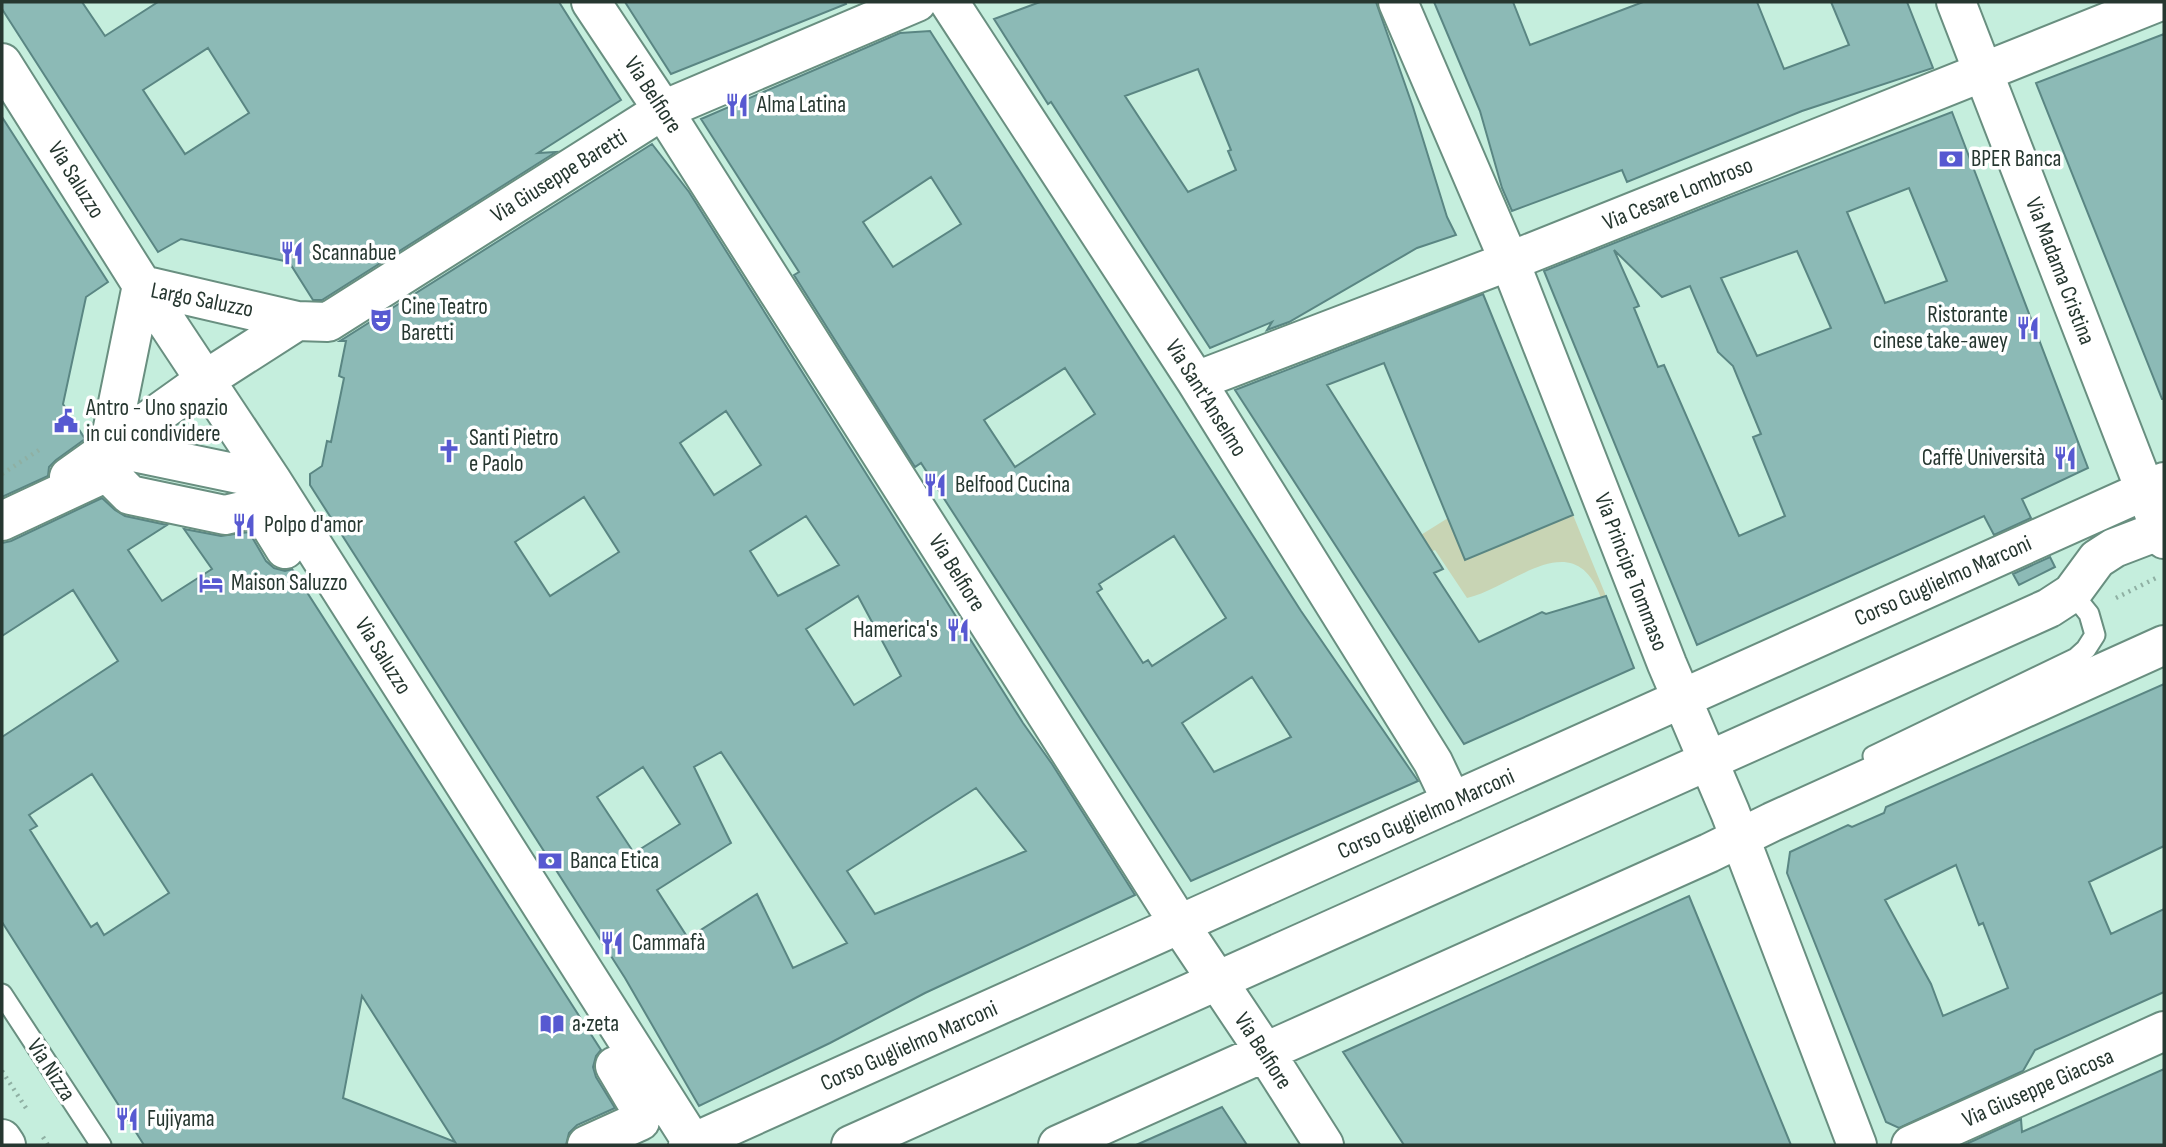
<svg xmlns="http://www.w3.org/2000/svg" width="2166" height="1147" font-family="'Sofia Sans Condensed',sans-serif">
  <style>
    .green { fill: #c8d4b4 }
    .building { fill: #8cbab6; stroke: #5a8683; stroke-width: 2; fill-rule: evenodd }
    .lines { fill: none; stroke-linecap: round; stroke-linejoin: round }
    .lane-casing { stroke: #698f80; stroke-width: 23 }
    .street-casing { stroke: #698f80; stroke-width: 42 }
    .secondary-casing { stroke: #698f80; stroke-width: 42 }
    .path { stroke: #8fb0a3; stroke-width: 4.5; stroke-dasharray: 2 5; stroke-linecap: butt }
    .lane { stroke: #fff; stroke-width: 19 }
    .street { stroke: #fff; stroke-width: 38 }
    .secondary { stroke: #fff; stroke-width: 38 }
    .labels { text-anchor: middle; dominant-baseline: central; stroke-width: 7; stroke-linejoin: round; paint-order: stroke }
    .street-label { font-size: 23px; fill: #263730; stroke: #fff }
    .poi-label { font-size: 23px; fill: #263730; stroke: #fff; text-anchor: start }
  </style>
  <rect width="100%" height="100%" fill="#c5eedd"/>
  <!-- green -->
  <path class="green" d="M 1573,515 L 1606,596 L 1601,598 C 1574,523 1514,587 1467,598 L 1435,550 L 1426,554 L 1416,538 L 1448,518 L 1466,560 Z"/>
  <!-- building -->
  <path class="building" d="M 2,2 L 82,2 L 105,36 L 158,2 L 559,2 L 621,100 L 538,153 L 556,152 L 322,300 L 313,300 L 289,262 L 181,239 L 158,252 L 2,9 ZM 208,48 L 249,113 L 185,154 L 143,90 Z
    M 625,2 L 845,2 L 846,4 L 671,74 Z
    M 1040,2 L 1376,2 L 1413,107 L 1447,217 L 1456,235 L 1417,248 L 1289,322 L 1267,330 L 1272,322 L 1210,348 L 1051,102 L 1048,104 L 994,19 ZM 1198,69 L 1231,150 L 1228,151 L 1236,170 L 1188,192 L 1125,96 Z
    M 1434,2 L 1513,2 L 1530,45 L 1643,2 L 1757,2 L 1784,69 L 1849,45 L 1831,2 L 1907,2 L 1933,68 L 1802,111 L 1627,182 L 1622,170 L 1512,211 L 1502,188 L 1480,111 Z
    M 930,31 L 1301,611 L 1418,781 L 1191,881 L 921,463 L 915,467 L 794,275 L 799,272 L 701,119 L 900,33 ZM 931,177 L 961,224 L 893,267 L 863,222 ZM 1065,368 L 1095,414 L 1015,467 L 984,420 ZM 1174,536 L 1226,618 L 1152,666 L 1148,660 L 1143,663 L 1097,592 L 1102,589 L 1099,584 ZM 1252,677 L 1291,737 L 1214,772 L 1182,723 Z
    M 2164,34 L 2164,399 L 2162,399 L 2036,83 Z
    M 1952,112 L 2088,468 L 2022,499 L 2031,518 L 1994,535 L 1984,516 L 1697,645 L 1544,271 L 1728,198 ZM 1909,188 L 1947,281 L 1885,303 L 1847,212 ZM 1614,250 L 1662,297 L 1690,286 L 1718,352 L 1733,366 L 1761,434 L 1753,437 L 1785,516 L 1739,536 L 1664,365 L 1658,367 L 1634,308 L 1639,306 ZM 1797,251 L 1831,328 L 1757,356 L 1721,278 Z
    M 2,117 L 108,282 L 86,297 L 63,404 L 85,439 L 56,460 L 49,467 L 48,476 L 2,497 Z
    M 652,144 L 689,192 L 1023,723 L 1052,764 L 1135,895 L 925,993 L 830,1043 L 699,1106 L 625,978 L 310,485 L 310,474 L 322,466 L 327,441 L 331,442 L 344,378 L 339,376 L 346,341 L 340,341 ZM 726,411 L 761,465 L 714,495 L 680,443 ZM 584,497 L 619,552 L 550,596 L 515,542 ZM 806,516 L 839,565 L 778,596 L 750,551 ZM 858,596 L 901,676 L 854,705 L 806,629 ZM 721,752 L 847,943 L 793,968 L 757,894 L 688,938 L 657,890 L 731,843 L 694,767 ZM 643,767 L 680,824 L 634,853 L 597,797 ZM 976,788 L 1026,851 L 875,914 L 847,871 Z
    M 1483,294 L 1573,515 L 1465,560 L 1384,363 L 1327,385 L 1443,569 L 1434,573 L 1479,642 L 1542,612 L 1546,614 L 1606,596 L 1634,668 L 1464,744 L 1235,390 Z
    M 102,498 L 115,510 L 125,516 L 167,525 L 128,550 L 162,601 L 212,569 L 184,529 L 221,536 L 249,532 L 266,561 L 274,568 L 285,571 L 292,569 L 601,1050 L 596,1056 L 593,1067 L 596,1077 L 615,1108 L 577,1125 L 569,1133 L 566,1145 L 144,1145 L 2,922 L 2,737 L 118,661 L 73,590 L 2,636 L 2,543 L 11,541 ZM 92,774 L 169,893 L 104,935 L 97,923 L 91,927 L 30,830 L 37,826 L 29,815 ZM 362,996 L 455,1142 L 343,1098 Z
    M 2050,557 L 2055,567 L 2019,585 L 2013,574 Z
    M 2164,684 L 2164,846 L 2089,882 L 2111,934 L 2164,909 L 2164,992 L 2035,1050 L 2023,1071 L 1899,1128 L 1886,1122 L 1787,873 L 1790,852 L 1848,825 L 1852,827 L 1884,813 L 1886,807 ZM 1956,865 L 1979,925 L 1983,923 L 2008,988 L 1943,1016 L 1931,984 L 1885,900 Z
    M 1689,896 L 1791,1145 L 1404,1145 L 1343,1052 Z
    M 2164,1069 L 2164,1145 L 1964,1145 L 2021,1119 L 2022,1132 Z
    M 1222,1107 L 1247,1145 L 1136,1145 Z"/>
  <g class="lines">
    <!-- lane casing -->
    <g class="lane-casing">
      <path id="lane" d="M 1873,756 L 2076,658 L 2086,649 L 2095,635 L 2089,614 L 2072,593
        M 2,994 L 101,1145"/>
    </g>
    <!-- street casing -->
    <g class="street-casing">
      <path id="street" d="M 591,2 L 663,110 L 1180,925 L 1265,1052 L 1324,1145
        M 949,2 L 1196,381 L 1433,762 L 1452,802
        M 1398,2 L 1513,270 L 1667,664 L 1730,812 L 1857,1145
        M 2,63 L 142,285 L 272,481 L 694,1145
        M 1196,381 L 1528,254 L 2158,2
        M 69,477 L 205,380 L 297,321 L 328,322 L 663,110 L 917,2
        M 272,481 L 109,447 L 142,285 L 297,321
        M 2,521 L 107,472 L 130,495 L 225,515 L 259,507 L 285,549
        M 587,1145 L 640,1121 L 641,1110 L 615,1066
        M 688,1145 L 2164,482
        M 851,1145 L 2049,608 L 2072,593 L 2097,559 L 2114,548 L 2161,530
        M 1058,1145 L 1709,853 L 1772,822 L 2164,645
        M 1911,1145 L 2164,1031"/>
    </g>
    <!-- secondary casing -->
    <g class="secondary-casing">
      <path id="secondary" d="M 1956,2 L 2164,539
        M 2,1139 L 6,1145"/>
    </g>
    <!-- path -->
    <path class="path" d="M 2,474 L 42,448
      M 2116,598 L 2158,577
      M 2,1071 L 26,1108
      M 43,1137 L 48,1145"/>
    <!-- lane -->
    <use href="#lane" class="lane"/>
    <!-- street -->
    <use href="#street" class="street"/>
    <!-- secondary -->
    <use href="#secondary" class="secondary"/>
  </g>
  <!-- icons -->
  <defs>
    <g id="restaurant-bare" transform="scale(1.89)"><path d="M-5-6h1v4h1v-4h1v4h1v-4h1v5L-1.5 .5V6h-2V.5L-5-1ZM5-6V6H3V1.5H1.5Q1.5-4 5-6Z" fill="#5759d1" stroke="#fff" stroke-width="2.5" paint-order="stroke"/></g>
    <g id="bank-bare" transform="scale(1.89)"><path d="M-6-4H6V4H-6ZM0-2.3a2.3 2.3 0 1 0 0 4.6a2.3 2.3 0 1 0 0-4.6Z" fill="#5759d1" stroke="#fff" stroke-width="2.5" paint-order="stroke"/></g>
    <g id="theatre-bare" transform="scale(1.89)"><path d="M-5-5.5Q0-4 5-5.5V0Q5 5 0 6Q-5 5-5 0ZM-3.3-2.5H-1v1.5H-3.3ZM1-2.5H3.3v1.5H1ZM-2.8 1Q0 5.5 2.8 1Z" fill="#5759d1" stroke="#fff" stroke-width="2.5" paint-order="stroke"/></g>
    <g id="civic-bare" transform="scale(1.89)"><path d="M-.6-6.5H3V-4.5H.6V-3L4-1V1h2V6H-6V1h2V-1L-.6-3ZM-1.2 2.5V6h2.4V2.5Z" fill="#5759d1" stroke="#fff" stroke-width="2.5" paint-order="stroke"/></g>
    <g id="church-bare" transform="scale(1.89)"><path d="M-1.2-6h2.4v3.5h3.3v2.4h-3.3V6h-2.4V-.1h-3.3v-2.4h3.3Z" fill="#5759d1" stroke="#fff" stroke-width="2.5" paint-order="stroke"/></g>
    <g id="hotel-bare" transform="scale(1.89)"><path d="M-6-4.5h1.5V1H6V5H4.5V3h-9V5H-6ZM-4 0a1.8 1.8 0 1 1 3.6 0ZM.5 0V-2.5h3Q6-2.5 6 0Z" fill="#5759d1" stroke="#fff" stroke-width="2.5" paint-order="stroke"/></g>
    <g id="library-bare" transform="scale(1.89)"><path d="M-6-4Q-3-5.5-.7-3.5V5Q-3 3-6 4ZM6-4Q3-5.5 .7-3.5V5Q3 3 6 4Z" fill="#5759d1" stroke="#fff" stroke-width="2.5" paint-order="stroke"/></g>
  </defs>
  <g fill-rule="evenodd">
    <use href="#restaurant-bare" x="737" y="105"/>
    <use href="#bank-bare" x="1951" y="159"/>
    <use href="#restaurant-bare" x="292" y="253"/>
    <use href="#theatre-bare" x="381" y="320"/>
    <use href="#restaurant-bare" x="2028" y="328"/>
    <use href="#civic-bare" x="66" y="421"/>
    <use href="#church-bare" x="449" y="451"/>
    <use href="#restaurant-bare" x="2065" y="458"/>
    <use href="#restaurant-bare" x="935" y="485"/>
    <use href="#restaurant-bare" x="244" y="525"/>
    <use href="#hotel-bare" x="211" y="583"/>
    <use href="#restaurant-bare" x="958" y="630"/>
    <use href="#bank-bare" x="550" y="861"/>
    <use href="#restaurant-bare" x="612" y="943"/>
    <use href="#library-bare" x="552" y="1024"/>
    <use href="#restaurant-bare" x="127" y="1119"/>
  </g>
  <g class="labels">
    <!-- street labels -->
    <g class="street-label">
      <text transform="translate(653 95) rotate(57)">Via Belfiore</text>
      <text transform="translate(559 176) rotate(-32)">Via Giuseppe Baretti</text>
      <text transform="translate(76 180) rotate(58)">Via Saluzzo</text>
      <text transform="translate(1678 194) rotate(-22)">Via Cesare Lombroso</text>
      <text transform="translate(2060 271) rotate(69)">Via Madama Cristina</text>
      <text transform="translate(202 300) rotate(11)">Largo Saluzzo</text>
      <text transform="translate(1206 398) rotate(58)">Via Sant'Anselmo</text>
      <text transform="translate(1631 572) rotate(69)">Via Principe Tommaso</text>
      <text transform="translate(957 573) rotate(58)">Via Belfiore</text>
      <text transform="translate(1943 581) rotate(-24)">Corso Guglielmo Marconi</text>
      <text transform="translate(383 656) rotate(58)">Via Saluzzo</text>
      <text transform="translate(1426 814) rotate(-24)">Corso Guglielmo Marconi</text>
      <text transform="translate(909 1046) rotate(-24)">Corso Guglielmo Marconi</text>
      <text transform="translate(1263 1051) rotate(57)">Via Belfiore</text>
      <text transform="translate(51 1070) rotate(57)">Via Nizza</text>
      <text transform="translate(2038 1088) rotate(-24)">Via Giuseppe Giacosa</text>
    </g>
    <!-- poi labels -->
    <g class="poi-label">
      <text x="757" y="105">Alma Latina</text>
      <text x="1971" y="159">BPER Banca</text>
      <text x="312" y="253">Scannabue</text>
      <text x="401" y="307">Cine Teatro<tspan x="401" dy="26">Baretti</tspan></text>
      <text x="2008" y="315" text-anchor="end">Ristorante<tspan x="2008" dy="26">cinese take-awey</tspan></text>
      <text x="86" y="408">Antro - Uno spazio<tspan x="86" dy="26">in cui condividere</tspan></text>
      <text x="469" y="438">Santi Pietro<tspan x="469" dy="26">e Paolo</tspan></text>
      <text x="2045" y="458" text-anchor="end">Caffè Università</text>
      <text x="955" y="485">Belfood Cucina</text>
      <text x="264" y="525">Polpo d'amor</text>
      <text x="231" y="583">Maison Saluzzo</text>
      <text x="938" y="630" text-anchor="end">Hamerica's</text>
      <text x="570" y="861">Banca Etica</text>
      <text x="632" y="943">Cammafà</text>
      <text x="572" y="1024">a•zeta</text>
      <text x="147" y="1119">Fujiyama</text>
    </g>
  </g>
  <!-- border -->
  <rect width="2166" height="1147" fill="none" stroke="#263730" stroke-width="7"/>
</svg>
